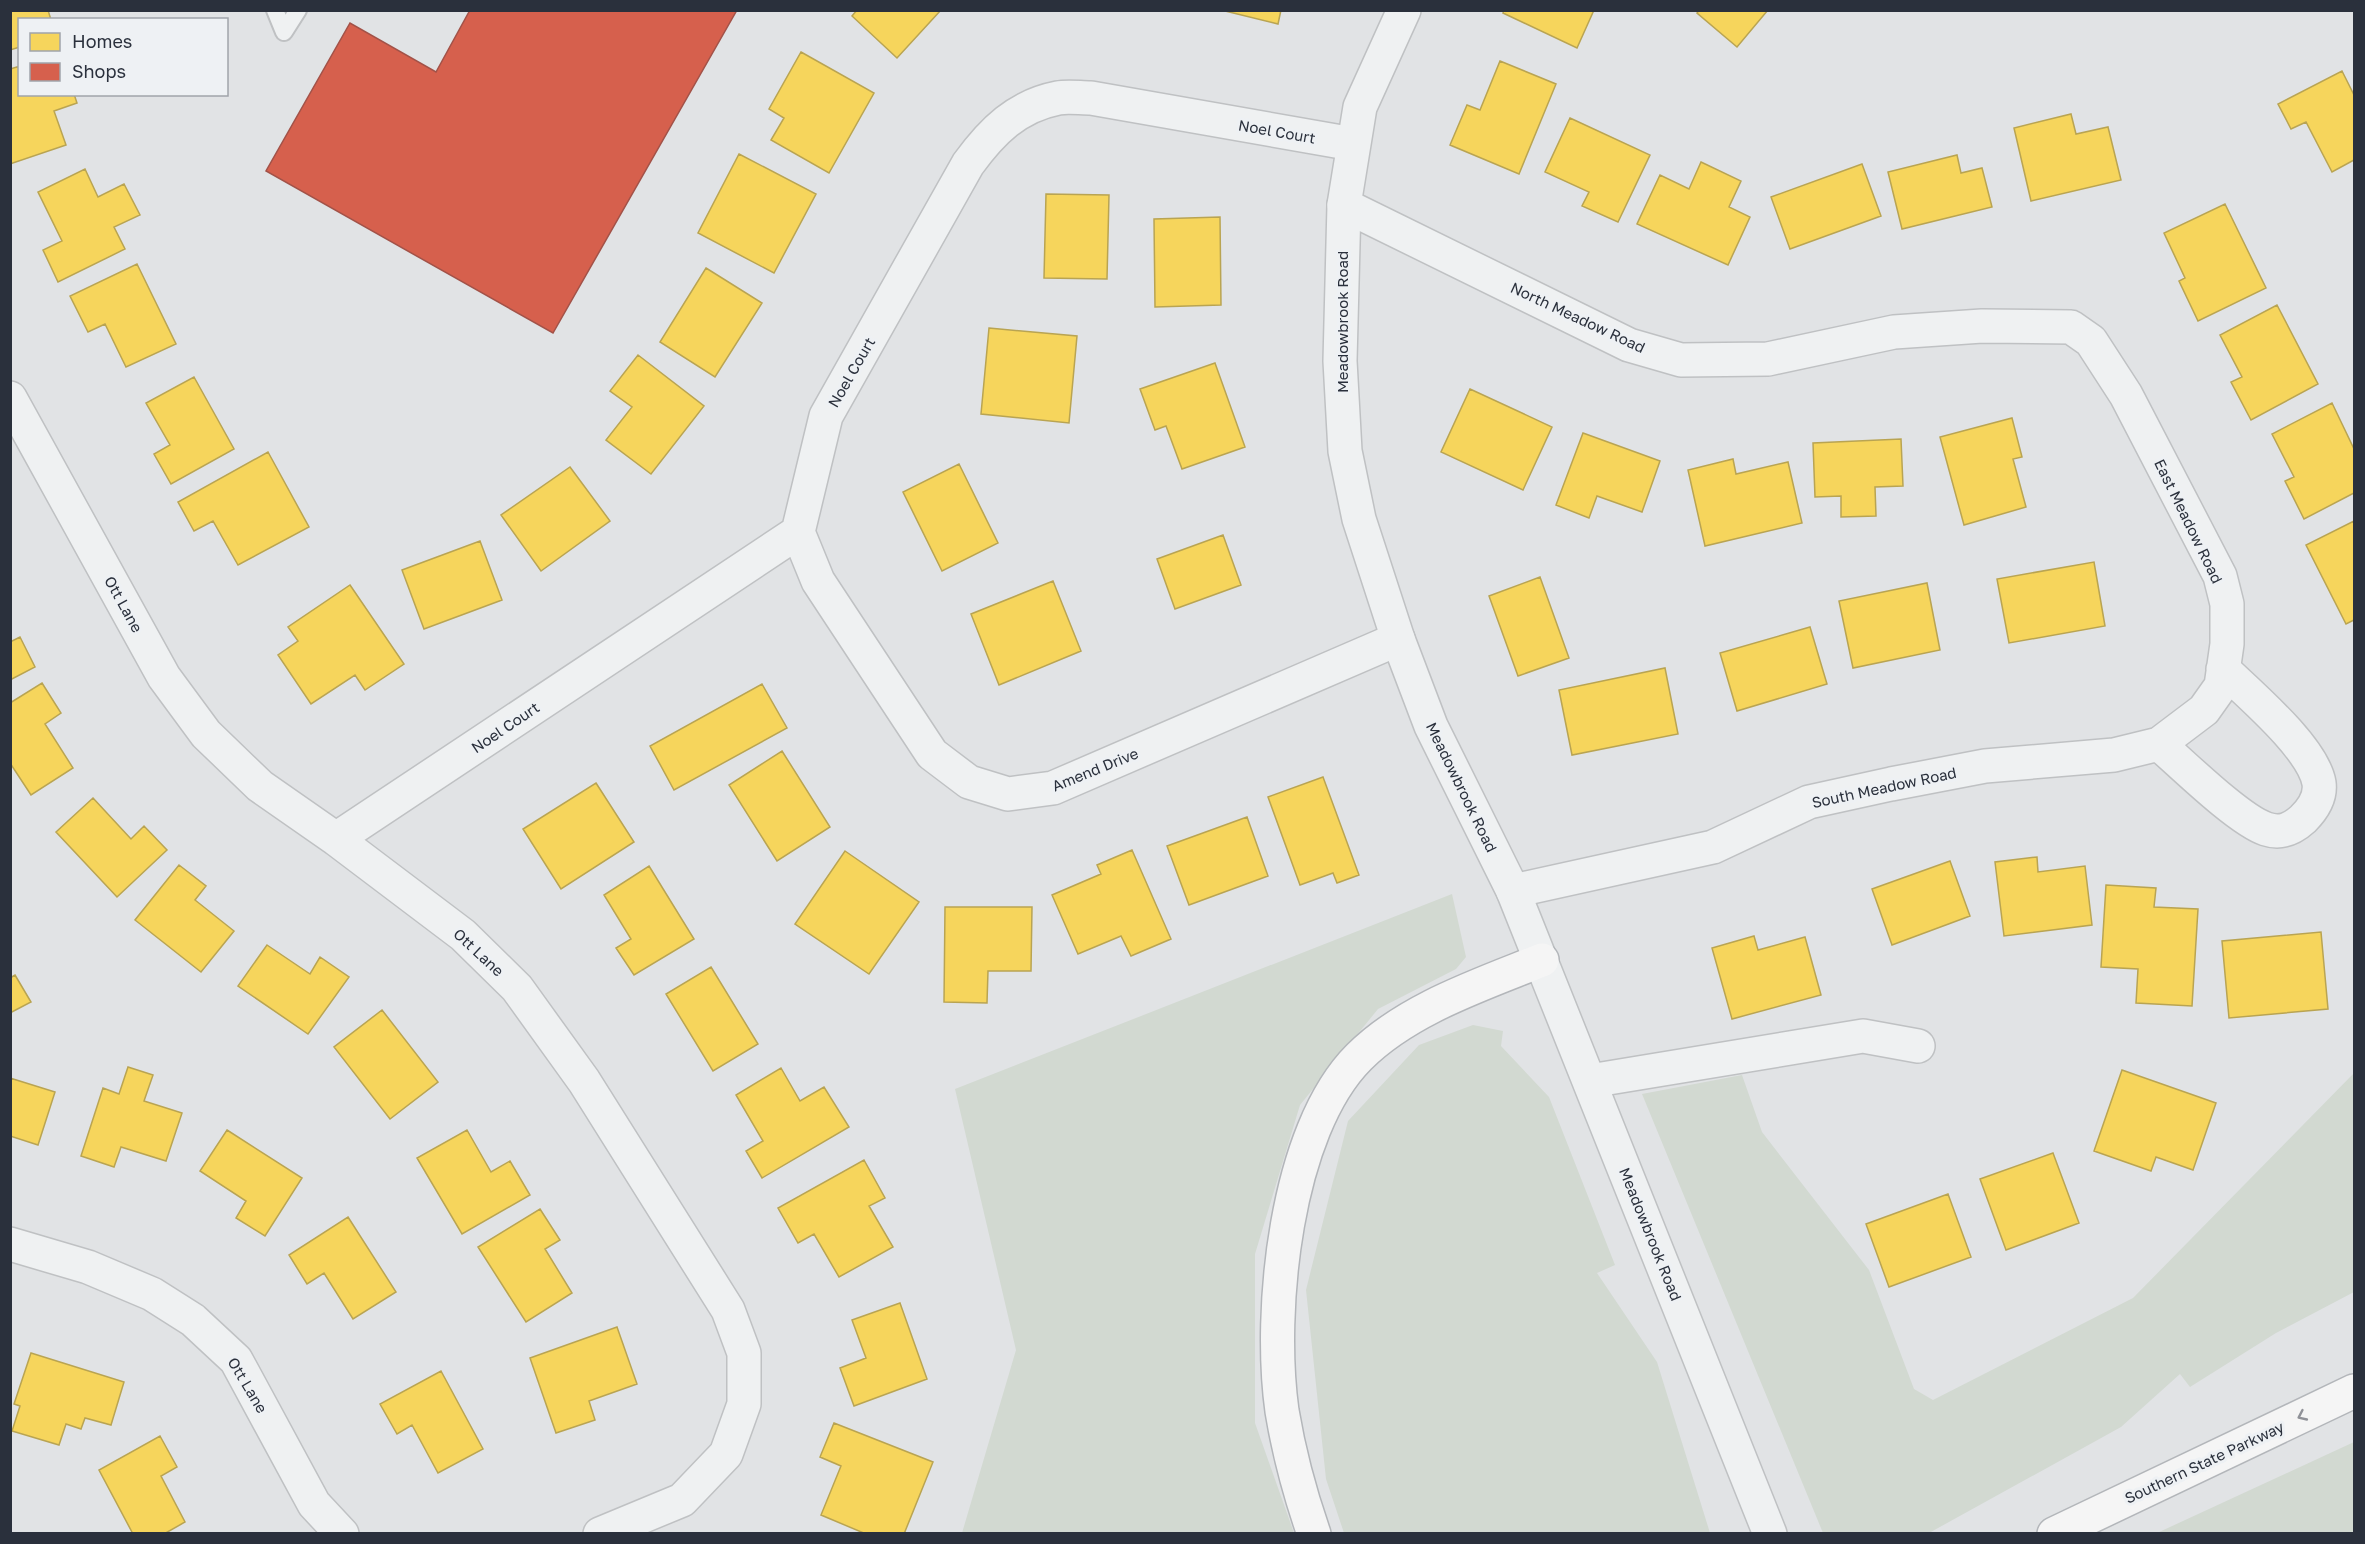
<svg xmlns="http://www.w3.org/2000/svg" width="2365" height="1544" font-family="'Golos Text',sans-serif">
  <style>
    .green { fill: #d2d9d1 }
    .homes { fill: #f6d55c; stroke: #b9a452; stroke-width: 1.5 }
    .shops { fill: #d6604d; stroke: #a25248; stroke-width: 1.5 }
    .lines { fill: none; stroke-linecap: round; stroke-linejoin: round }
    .service-casing { stroke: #bfc1c3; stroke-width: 20 }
    .minor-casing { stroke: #bfc1c3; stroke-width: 36 }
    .tertiary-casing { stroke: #bfc1c3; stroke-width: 36 }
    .motorway-casing { stroke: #b3b6ba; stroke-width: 36 }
    .service { stroke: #eff1f2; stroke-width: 16 }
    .minor { stroke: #eff1f2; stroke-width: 33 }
    .tertiary { stroke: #eff1f2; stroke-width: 33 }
    .motorway { stroke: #f5f5f5; stroke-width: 33 }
    .oneway { stroke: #909298 }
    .labels { text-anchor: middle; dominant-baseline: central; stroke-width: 6; stroke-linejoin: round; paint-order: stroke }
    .street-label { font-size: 15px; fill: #2a303c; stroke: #eef1f4 }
  </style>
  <rect width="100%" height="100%" fill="#e1e3e5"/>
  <!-- green -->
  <path class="green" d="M 1452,894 L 1466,957 L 1456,969 L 1378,1009 L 1300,1105 L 1255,1254 L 1255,1423 L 1294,1533 L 962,1533 L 1016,1350 L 955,1089 Z
    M 1473,1025 L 1503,1031 L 1501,1046 L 1549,1097 L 1615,1265 L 1597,1273 L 1657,1362 L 1710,1533 L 1344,1533 L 1326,1479 L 1306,1290 L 1348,1121 L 1419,1045 Z
    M 2354,1073 L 2354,1292 L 2276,1333 L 2190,1387 L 2180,1374 L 2121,1427 L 1929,1533 L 1823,1533 L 1642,1094 L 1742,1075 L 1762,1132 L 1869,1270 L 1914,1389 L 1933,1400 L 2133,1298 Z
    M 2354,1442 L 2354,1533 L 2157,1533 Z"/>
  <!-- homes -->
  <path class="homes" d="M 10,10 L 48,10 L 51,20 L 20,20 L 20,47 L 10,50 Z
    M 857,10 L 941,10 L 897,58 L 852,16 Z
    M 1221,10 L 1281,10 L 1278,24 Z
    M 1504,10 L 1594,10 L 1577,48 L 1503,13 Z
    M 1699,10 L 1768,10 L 1737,47 L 1697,13 Z
    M 801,52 L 874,93 L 829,173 L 771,140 L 784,118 L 769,109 Z
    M 1500,61 L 1556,84 L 1519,174 L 1450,145 L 1467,105 L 1480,110 Z
    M 20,66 L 20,94 L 74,94 L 77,103 L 54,111 L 66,145 L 10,164 L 10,69 Z
    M 2342,71 L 2354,95 L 2354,160 L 2332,172 L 2306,122 L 2291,129 L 2278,104 Z
    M 2071,114 L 2076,134 L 2108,127 L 2121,180 L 2031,201 L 2014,128 Z
    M 1570,118 L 1650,155 L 1618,222 L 1582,206 L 1589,192 L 1545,172 Z
    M 739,154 L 816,194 L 774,273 L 698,233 Z
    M 1957,155 L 1961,173 L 1982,168 L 1992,207 L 1902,229 L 1888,172 Z
    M 1701,162 L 1741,181 L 1729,207 L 1750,217 L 1728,265 L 1637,224 L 1660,175 L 1689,189 Z
    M 1862,164 L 1881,216 L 1790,249 L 1771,197 Z
    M 85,169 L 98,197 L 124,184 L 140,215 L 114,227 L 125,249 L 58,282 L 43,250 L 62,241 L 38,192 Z
    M 1046,194 L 1109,195 L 1107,279 L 1044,278 Z
    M 2225,204 L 2266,288 L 2198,321 L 2179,281 L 2185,278 L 2164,233 Z
    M 1220,217 L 1221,305 L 1155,307 L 1154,219 Z
    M 137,264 L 176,344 L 126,367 L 105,324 L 88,332 L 70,296 Z
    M 706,268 L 762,303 L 715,377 L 660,342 Z
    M 2277,305 L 2318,384 L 2251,420 L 2231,382 L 2242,377 L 2220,335 Z
    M 989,328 L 1077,336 L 1069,423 L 981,414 Z
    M 638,355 L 704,406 L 651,474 L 606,440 L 632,407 L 610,391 Z
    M 1215,363 L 1245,447 L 1182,469 L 1166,426 L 1155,430 L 1140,389 Z
    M 194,377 L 234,449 L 171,484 L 154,454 L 170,445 L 146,403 Z
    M 1470,389 L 1552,427 L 1523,490 L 1441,452 Z
    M 2332,403 L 2354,449 L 2354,493 L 2304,519 L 2285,481 L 2294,477 L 2272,434 Z
    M 2012,418 L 2022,457 L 2013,459 L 2026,507 L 1964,525 L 1940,437 Z
    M 1583,433 L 1660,461 L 1642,512 L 1597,496 L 1589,518 L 1556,505 Z
    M 1901,439 L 1903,486 L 1875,487 L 1876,516 L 1841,517 L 1841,496 L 1815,497 L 1813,443 Z
    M 268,452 L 309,527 L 238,565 L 213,521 L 194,531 L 178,502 Z
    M 1733,459 L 1736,474 L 1788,462 L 1802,523 L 1705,546 L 1688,470 Z
    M 959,464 L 998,543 L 942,571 L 903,492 Z
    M 570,467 L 610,521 L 541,571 L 501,515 Z
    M 2354,521 L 2354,620 L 2346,624 L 2306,545 Z
    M 1223,535 L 1241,585 L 1175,609 L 1157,559 Z
    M 480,541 L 502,600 L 424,629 L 402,570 Z
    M 2094,562 L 2105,626 L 2009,643 L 1997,579 Z
    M 1540,577 L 1569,658 L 1518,676 L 1489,596 Z
    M 1053,581 L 1081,651 L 999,685 L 971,614 Z
    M 1927,583 L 1940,650 L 1853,668 L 1839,601 Z
    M 350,585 L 404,664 L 365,690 L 355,675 L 311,704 L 278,655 L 298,641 L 288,627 Z
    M 1810,627 L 1827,684 L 1737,711 L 1720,653 Z
    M 20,637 L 35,667 L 10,680 L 10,642 Z
    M 1665,668 L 1678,734 L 1572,755 L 1559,690 Z
    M 42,683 L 61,713 L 45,724 L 73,768 L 31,795 L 10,763 L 10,703 Z
    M 762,684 L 787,728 L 674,790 L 650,746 Z
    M 782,751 L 830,827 L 777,861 L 729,785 Z
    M 1323,777 L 1359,875 L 1337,883 L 1333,873 L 1300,885 L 1268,797 Z
    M 596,783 L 634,842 L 561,889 L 523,829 Z
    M 93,798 L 131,839 L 144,826 L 167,850 L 117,897 L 56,832 Z
    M 1247,817 L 1268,876 L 1189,905 L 1167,846 Z
    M 1132,850 L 1171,939 L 1131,956 L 1121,936 L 1078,954 L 1052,895 L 1101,874 L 1097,865 Z
    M 845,851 L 919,902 L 869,974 L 795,924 Z
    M 2037,857 L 2038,872 L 2085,866 L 2092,925 L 2004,936 L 1995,862 Z
    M 1950,861 L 1970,916 L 1892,945 L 1872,889 Z
    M 179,865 L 206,886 L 195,900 L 234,931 L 201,972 L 135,920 Z
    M 649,866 L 694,939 L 634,975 L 616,948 L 631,939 L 604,895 Z
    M 2106,885 L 2156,888 L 2154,907 L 2198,909 L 2192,1006 L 2136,1003 L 2138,969 L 2101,967 Z
    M 945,907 L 1032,907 L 1031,971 L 988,971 L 987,1003 L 944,1002 Z
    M 2321,932 L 2328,1009 L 2229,1018 L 2222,941 Z
    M 1754,936 L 1758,950 L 1805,937 L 1821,995 L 1732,1019 L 1712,948 Z
    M 267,945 L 310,974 L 320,957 L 349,977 L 308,1034 L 238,986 Z
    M 711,967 L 758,1044 L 713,1071 L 666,994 Z
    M 15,975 L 31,1002 L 10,1013 L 10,978 Z
    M 382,1010 L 438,1082 L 390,1119 L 334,1047 Z
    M 128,1067 L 153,1075 L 144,1101 L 182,1113 L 166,1161 L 121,1147 L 114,1167 L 81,1156 L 103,1088 L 119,1094 Z
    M 781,1068 L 800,1101 L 824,1087 L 849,1127 L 762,1178 L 746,1151 L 763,1141 L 736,1095 Z
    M 2122,1070 L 2216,1103 L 2193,1170 L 2156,1157 L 2151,1171 L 2094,1151 Z
    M 10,1078 L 55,1092 L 38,1145 L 10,1136 Z
    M 227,1130 L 302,1178 L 265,1236 L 236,1218 L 246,1201 L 200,1171 Z
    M 467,1130 L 491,1172 L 510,1161 L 530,1195 L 462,1234 L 417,1158 Z
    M 2053,1153 L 2079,1223 L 2006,1250 L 1980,1179 Z
    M 864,1160 L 885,1198 L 869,1206 L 893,1247 L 839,1277 L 814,1234 L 798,1243 L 778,1208 Z
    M 1948,1194 L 1971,1257 L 1889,1287 L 1866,1224 Z
    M 540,1209 L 560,1240 L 545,1249 L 572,1293 L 526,1322 L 478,1247 Z
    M 348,1217 L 396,1292 L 353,1319 L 324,1273 L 307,1284 L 289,1255 Z
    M 900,1303 L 927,1379 L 854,1406 L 840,1368 L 866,1358 L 852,1320 Z
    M 617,1327 L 637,1384 L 589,1401 L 595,1420 L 556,1433 L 530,1358 Z
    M 31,1353 L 124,1382 L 111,1425 L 85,1418 L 81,1429 L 66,1424 L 59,1445 L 12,1431 L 20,1406 L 14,1404 Z
    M 441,1371 L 483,1449 L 438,1473 L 412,1425 L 397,1434 L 380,1404 Z
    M 834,1423 L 933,1462 L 904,1534 L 866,1534 L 821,1515 L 841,1466 L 820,1457 Z
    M 160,1436 L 177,1467 L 161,1476 L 185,1522 L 164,1534 L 133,1534 L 99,1470 Z"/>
  <!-- shops -->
  <path class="shops" d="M 470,10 L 737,10 L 553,333 L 266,171 L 350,23 L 436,72 Z"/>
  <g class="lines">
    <!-- service casing -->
    <g class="service-casing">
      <path id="service" d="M 275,10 L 284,32 L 298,10"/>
    </g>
    <!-- minor casing -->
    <g class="minor-casing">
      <path id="minor" d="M 1344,205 L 1629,345 L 1681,360 L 1768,359 L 1894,332 L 1982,326 L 2071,327 L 2091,341 L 2126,395 L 2220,576 L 2227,604 L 2227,644 L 2221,686 L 2204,710 L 2159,744 L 2114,755 L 1985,766 L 1891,784 L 1809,802 L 1713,847 L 1513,891
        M 10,398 L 164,677 L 206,734 L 260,786 L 336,839 L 463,935 L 517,988 L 584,1081 L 728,1310 L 744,1353 L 744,1404 L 726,1454 L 682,1500 L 600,1534
        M 798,532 L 818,581 L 932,754 L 969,782 L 1008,794 L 1053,788 L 1398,639
        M 2159,744 C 2183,765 2239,820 2266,829 C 2281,834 2292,829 2303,819 C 2312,810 2321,797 2319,783 C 2313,748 2249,694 2223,669
        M 336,839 L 798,532 L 826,416 L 968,164 C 992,131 1017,106 1058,98 C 1068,96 1080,98 1091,98 L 1353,144
        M 1590,1081 L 1863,1036 L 1918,1046
        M 10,1244 L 88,1267 L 152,1294 L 193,1320 L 236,1360 L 314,1504 L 342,1534"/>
    </g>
    <!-- tertiary casing -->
    <g class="tertiary-casing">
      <path id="tertiary" d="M 1404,10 L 1360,107 L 1344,205 L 1340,361 L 1345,451 L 1359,519 L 1398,639 L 1431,726 L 1513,891 L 1770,1534"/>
    </g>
    <!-- motorway casing -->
    <g class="motorway-casing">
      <path id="motorway" d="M 1314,1534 C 1300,1494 1289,1453 1282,1411 C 1268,1312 1285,1131 1359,1057 C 1407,1009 1480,985 1542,960
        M 2054,1534 L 2354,1391"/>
    </g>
    <!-- service -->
    <use href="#service" class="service"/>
    <!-- minor -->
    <use href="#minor" class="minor"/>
    <!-- tertiary -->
    <use href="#tertiary" class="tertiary"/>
    <!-- motorway -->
    <use href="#motorway" class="motorway"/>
  </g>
  <!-- one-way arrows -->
  <defs><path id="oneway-chevron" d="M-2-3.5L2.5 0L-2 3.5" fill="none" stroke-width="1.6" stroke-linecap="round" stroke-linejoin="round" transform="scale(1.5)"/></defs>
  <use class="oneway" href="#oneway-chevron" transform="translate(2302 1416) rotate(155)"/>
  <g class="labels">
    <!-- street labels -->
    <g class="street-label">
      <text transform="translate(1277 131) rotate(10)">Noel Court</text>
      <text transform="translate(1578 317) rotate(25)">North Meadow Road</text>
      <text transform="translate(1342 322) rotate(-90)">Meadowbrook Road</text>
      <text transform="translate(851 372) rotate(-60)">Noel Court</text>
      <text transform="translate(2189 521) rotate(64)">East Meadow Road</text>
      <text transform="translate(124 604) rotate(61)">Ott Lane</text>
      <text transform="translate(505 727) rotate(-34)">Noel Court</text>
      <text transform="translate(1095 769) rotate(-22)">Amend Drive</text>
      <text transform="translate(1462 787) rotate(64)">Meadowbrook Road</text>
      <text transform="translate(1884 787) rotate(-12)">South Meadow Road</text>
      <text transform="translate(479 952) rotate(43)">Ott Lane</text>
      <text transform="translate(1651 1234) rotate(68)">Meadowbrook Road</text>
      <text transform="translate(248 1385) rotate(59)">Ott Lane</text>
      <text transform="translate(2204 1462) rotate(-25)">Southern State Parkway</text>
    </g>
  </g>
  <!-- border -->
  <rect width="2365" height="1544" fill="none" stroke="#2a303c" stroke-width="24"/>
  <!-- legend -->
  <rect x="18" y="18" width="210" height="78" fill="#eef1f4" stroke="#a0a4aa" stroke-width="1.5"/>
  <rect x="30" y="33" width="30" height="18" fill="#f6d55c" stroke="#a0a4aa" stroke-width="1.5"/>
  <text x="72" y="48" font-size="18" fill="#2a303c">Homes</text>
  <rect x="30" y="63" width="30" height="18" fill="#d6604d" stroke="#a0a4aa" stroke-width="1.5"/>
  <text x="72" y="78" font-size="18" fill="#2a303c">Shops</text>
</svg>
